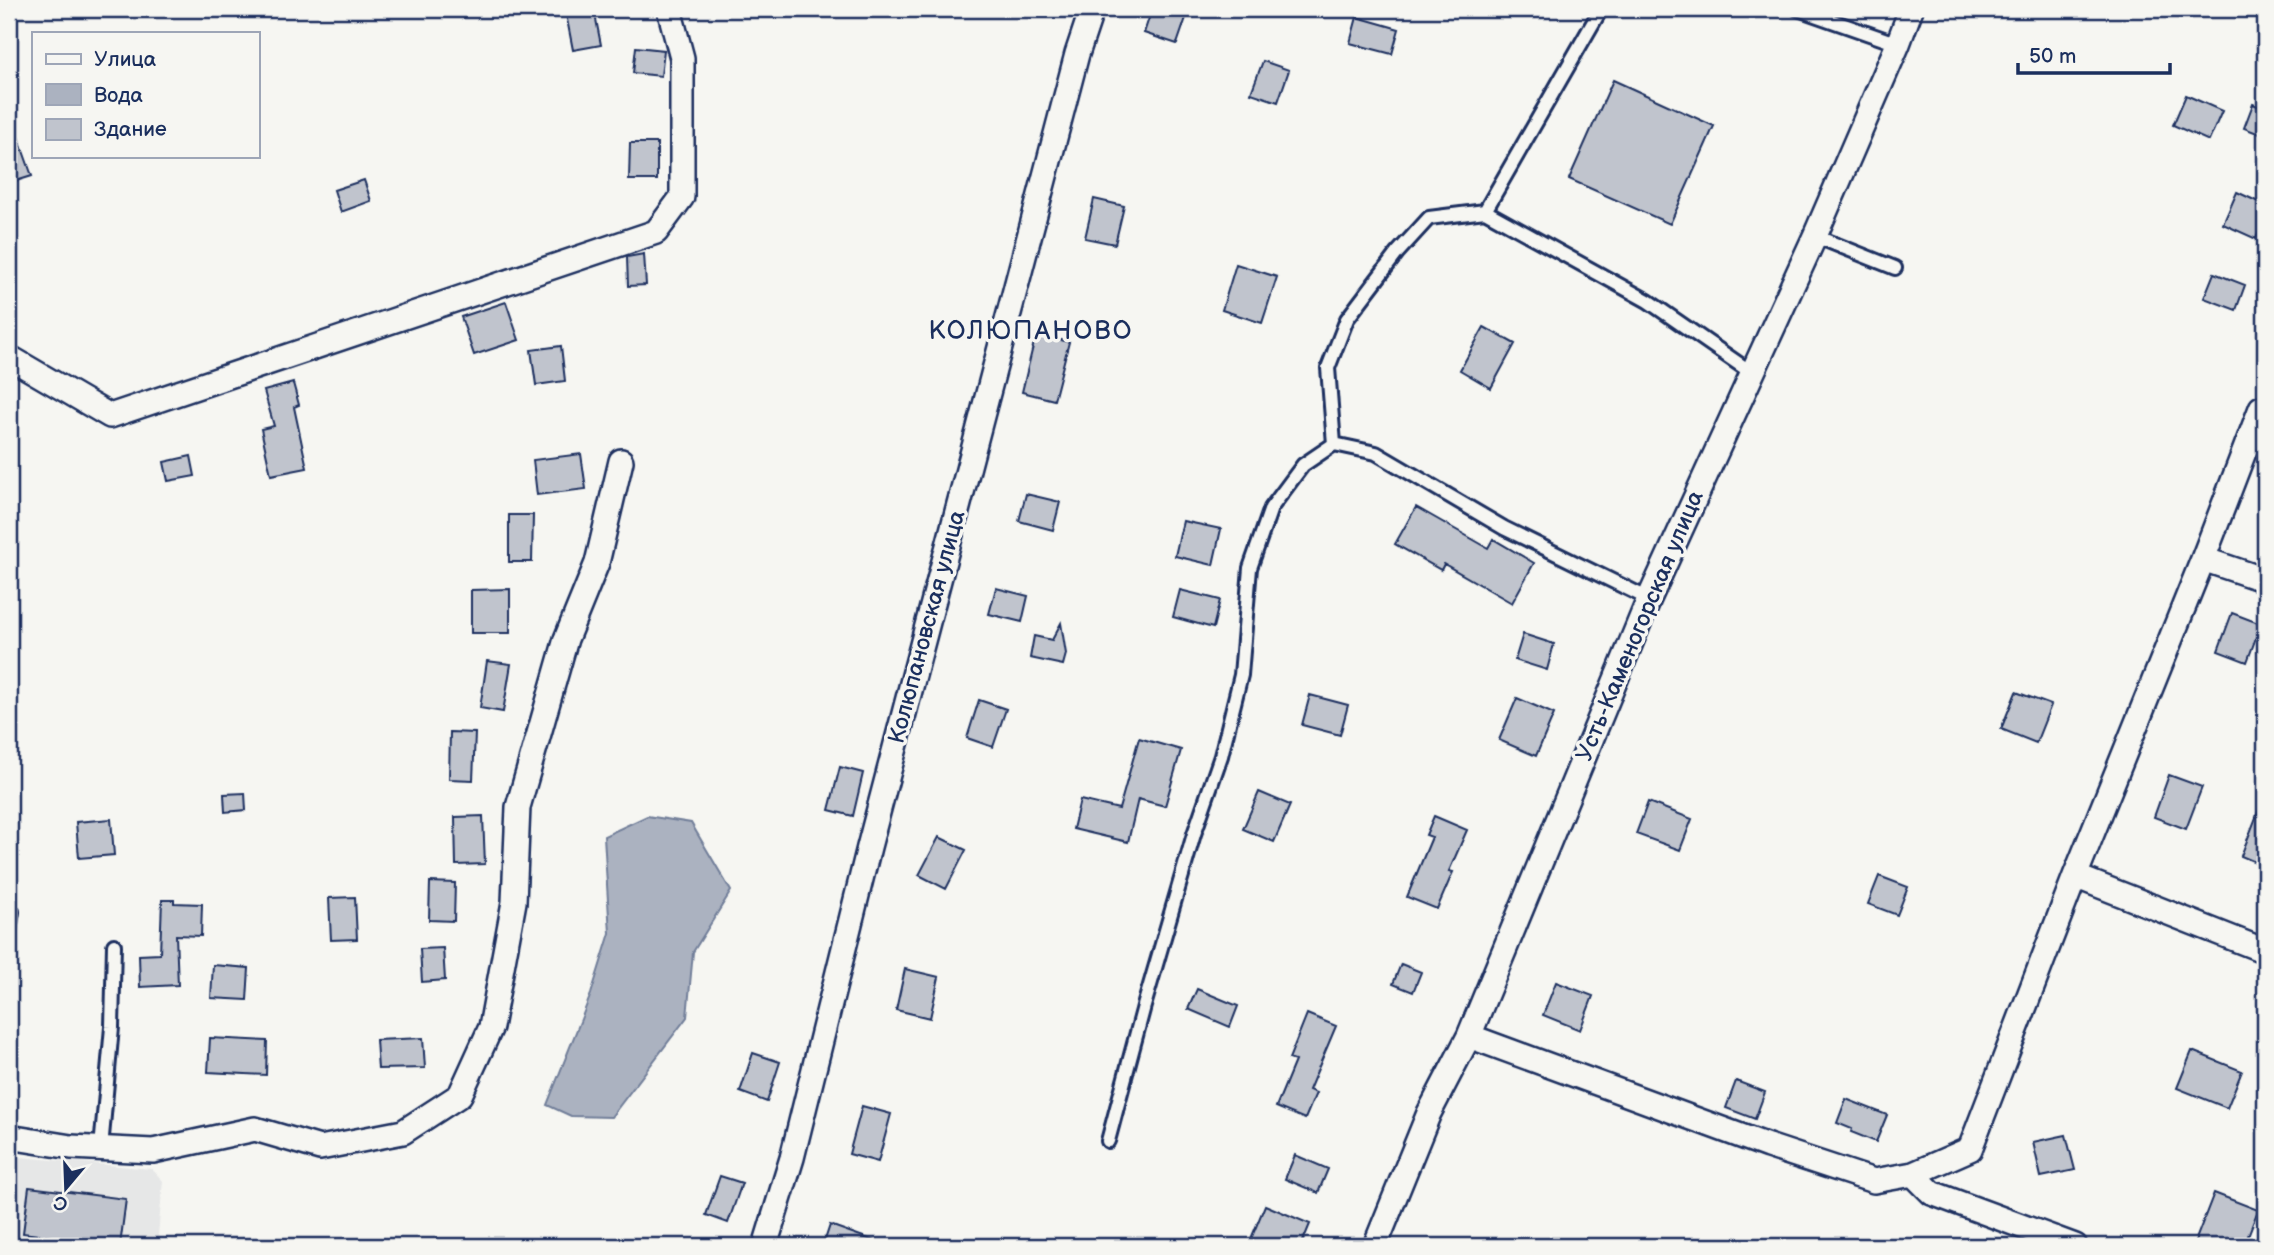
<svg xmlns="http://www.w3.org/2000/svg" width="2274" height="1255" font-family="'Balsamiq Sans',sans-serif">
  <style>
    .built { fill: #e6e7e7 }
    .water { fill: #abb2c0; stroke: #717e99; stroke-width: 2 }
    .building { fill: #c0c4cd; stroke: #1b2f5e; stroke-width: 2 }
    .lines { fill: none; stroke-linecap: round; stroke-linejoin: round }
    .lane-casing { stroke: #1b2f5e; stroke-width: 18 }
    .street-casing { stroke: #1b2f5e; stroke-width: 28 }
    .lane { stroke: #f6f6f2; stroke-width: 12 }
    .street { stroke: #f6f6f2; stroke-width: 23 }
    .labels { text-anchor: middle; dominant-baseline: central; stroke-width: 7; stroke-linejoin: round; paint-order: stroke }
    .street-label { font-size: 23px; fill: #1b2f5e; stroke: #f6f6f2 }
    .quarter-label { font-size: 26px; letter-spacing: 2px; fill: #1b2f5e; stroke: #f6f6f2 }
  </style>
  <rect width="100%" height="100%" fill="#f6f6f2"/>
  <filter id="ink" filterUnits="userSpaceOnUse"><feTurbulence type="fractalNoise" baseFrequency=".0143" numOctaves="2"/><feDisplacementMap in="SourceGraphic" scale="14" xChannelSelector="R" yChannelSelector="G"/><feConvolveMatrix kernelMatrix="1 2 1 2 8 2 1 2 1" color-interpolation-filters="sRGB"/></filter>
  <g filter="url(#ink)">
    <!-- built -->
    <path class="built" d="M 9,1156 L 152,1169 L 163,1181 L 157,1246 L 9,1246 Z"/>
    <!-- water -->
    <path class="water" d="M 647,816 L 691,823 L 731,891 L 693,952 L 687,1017 L 611,1117 L 571,1116 L 547,1105 L 591,994 L 610,933 L 604,836 Z"/>
    <!-- building -->
    <path class="building" d="M 565,9 L 594,9 L 601,45 L 573,50 Z
      M 1152,9 L 1189,9 L 1177,44 L 1144,33 Z
      M 1357,17 L 1399,29 L 1392,54 L 1350,43 Z
      M 636,47 L 664,50 L 661,76 L 633,73 Z
      M 1263,61 L 1289,70 L 1278,102 L 1251,93 Z
      M 1613,80 L 1714,126 L 1670,224 L 1569,179 Z
      M 2186,95 L 2222,111 L 2209,141 L 2173,125 Z
      M 2253,104 L 2265,109 L 2265,136 L 2244,128 Z
      M 11,117 L 32,176 L 13,182 L 9,169 L 9,118 Z
      M 630,143 L 657,143 L 657,180 L 629,180 Z
      M 364,180 L 371,201 L 341,212 L 334,190 Z
      M 2237,192 L 2265,205 L 2265,218 L 2256,239 L 2223,224 Z
      M 1094,199 L 1124,206 L 1115,244 L 1085,238 Z
      M 644,254 L 646,285 L 628,286 L 627,257 Z
      M 1236,264 L 1277,277 L 1262,323 L 1222,310 Z
      M 2214,273 L 2245,285 L 2236,310 L 2204,298 Z
      M 506,302 L 519,340 L 474,355 L 461,317 Z
      M 1484,327 L 1515,344 L 1491,388 L 1460,370 Z
      M 1036,334 L 1069,342 L 1054,400 L 1022,392 Z
      M 561,346 L 565,381 L 536,385 L 531,350 Z
      M 293,383 L 299,405 L 294,407 L 307,468 L 271,475 L 261,429 L 274,426 L 264,391 Z
      M 581,454 L 586,489 L 537,495 L 533,460 Z
      M 191,456 L 195,476 L 168,481 L 164,462 Z
      M 1026,494 L 1060,502 L 1053,530 L 1019,521 Z
      M 1416,507 L 1488,548 L 1493,539 L 1534,563 L 1512,603 L 1444,564 L 1441,570 L 1395,544 Z
      M 509,515 L 533,515 L 532,562 L 509,562 Z
      M 1183,521 L 1221,529 L 1213,565 L 1175,556 Z
      M 996,588 L 1028,596 L 1022,622 L 989,614 Z
      M 510,589 L 510,633 L 471,633 L 471,590 Z
      M 1180,590 L 1220,600 L 1213,628 L 1173,617 Z
      M 2232,613 L 2261,624 L 2247,662 L 2218,651 Z
      M 1061,623 L 1066,654 L 1063,665 L 1030,658 L 1034,636 L 1052,640 Z
      M 1523,634 L 1554,644 L 1547,670 L 1515,660 Z
      M 487,661 L 511,664 L 503,712 L 480,708 Z
      M 2016,692 L 2051,705 L 2036,743 L 2001,729 Z
      M 1310,695 L 1348,705 L 1340,735 L 1302,725 Z
      M 1517,698 L 1554,714 L 1536,756 L 1499,740 Z
      M 979,700 L 1006,709 L 993,747 L 967,738 Z
      M 450,732 L 475,733 L 473,780 L 449,779 Z
      M 1139,738 L 1181,750 L 1165,806 L 1138,799 L 1128,842 L 1073,829 L 1080,800 L 1119,809 Z
      M 840,767 L 863,773 L 853,816 L 829,810 Z
      M 2169,775 L 2202,787 L 2186,829 L 2154,817 Z
      M 1259,792 L 1290,805 L 1274,842 L 1243,829 Z
      M 245,793 L 246,810 L 225,812 L 224,794 Z
      M 2264,797 L 2265,797 L 2265,866 L 2241,856 Z
      M 1648,802 L 1692,819 L 1680,850 L 1636,834 Z
      M 483,816 L 485,864 L 456,865 L 455,817 Z
      M 1434,816 L 1467,830 L 1449,871 L 1453,872 L 1437,909 L 1407,897 L 1432,837 L 1426,835 Z
      M 111,819 L 114,855 L 79,858 L 76,822 Z
      M 939,837 L 966,850 L 946,889 L 919,875 Z
      M 1879,876 L 1908,887 L 1897,915 L 1868,904 Z
      M 430,882 L 455,883 L 454,921 L 429,920 Z
      M 355,897 L 357,939 L 331,940 L 329,898 Z
      M 162,900 L 174,900 L 174,903 L 202,904 L 201,936 L 176,935 L 178,985 L 140,987 L 139,955 L 160,954 Z
      M 443,948 L 445,980 L 422,982 L 420,949 Z
      M 1401,964 L 1421,972 L 1413,992 L 1393,984 Z
      M 213,965 L 249,968 L 247,1000 L 211,998 Z
      M 905,969 L 939,977 L 930,1018 L 896,1010 Z
      M 1556,982 L 1593,996 L 1580,1030 L 1543,1015 Z
      M 1197,989 L 1238,1006 L 1230,1027 L 1188,1009 Z
      M 1307,1014 L 1336,1026 L 1309,1090 L 1316,1093 L 1305,1119 L 1276,1107 L 1295,1061 L 1289,1059 Z
      M 210,1038 L 267,1041 L 266,1075 L 208,1072 Z
      M 423,1038 L 425,1068 L 378,1069 L 376,1040 Z
      M 2192,1051 L 2242,1071 L 2227,1108 L 2177,1088 Z
      M 753,1053 L 780,1062 L 767,1102 L 740,1092 Z
      M 1736,1081 L 1765,1092 L 1755,1119 L 1726,1108 Z
      M 1846,1099 L 1887,1115 L 1876,1142 L 1851,1132 L 1852,1129 L 1837,1123 Z
      M 862,1106 L 891,1114 L 878,1162 L 849,1154 Z
      M 2066,1135 L 2075,1170 L 2041,1177 L 2033,1142 Z
      M 1295,1155 L 1328,1169 L 1318,1193 L 1285,1179 Z
      M 720,1176 L 742,1183 L 728,1223 L 706,1215 Z
      M 29,1187 L 126,1199 L 120,1246 L 23,1233 Z
      M 2214,1193 L 2258,1210 L 2244,1246 L 2206,1246 L 2195,1242 Z
      M 1265,1205 L 1310,1224 L 1301,1246 L 1248,1246 Z
      M 830,1225 L 883,1244 L 883,1246 L 823,1246 Z"/>
    <g class="lines">
      <!-- lane casing -->
      <g class="lane-casing">
        <path id="lane" d="M 1601,9 L 1485,211 L 1648,301 L 1752,373
          M 1798,9 L 1898,44
          M 1815,236 L 1895,268
          M 1334,444 L 1328,368 L 1347,319 L 1397,253 L 1429,218 L 1485,211
          M 9,910 L 12,912 L 9,930
          M 1108,1141 L 1144,1006 L 1194,834 L 1221,756 L 1241,675 L 1250,568 L 1271,508 L 1303,465 L 1334,444 L 1376,453 L 1504,528 L 1649,599
          M 101,1148 L 112,1027 L 114,945"/>
      </g>
      <!-- street casing -->
      <g class="street-casing">
        <path id="street" d="M 9,357 L 110,416 L 656,232 L 682,197 L 682,58 L 669,9
          M 2203,559 L 2265,580
          M 2075,876 L 2265,951
          M 1469,1036 L 1768,1146 L 1874,1181 L 1913,1174 L 1970,1149 L 2075,876 L 2203,559 L 2261,408
          M 9,1137 L 71,1147 L 153,1151 L 255,1129 L 320,1148 L 403,1132 L 460,1095 L 491,1027 L 514,902 L 518,807 L 566,639 L 597,563 L 621,461
          M 1913,1174 L 1932,1193 L 2075,1246
          M 765,1246 L 792,1158 L 869,847 L 1077,54 L 1092,9
          M 1375,1246 L 1429,1113 L 1469,1036 L 1649,599 L 1815,236 L 1898,44 L 1911,9"/>
      </g>
      <!-- lane -->
      <use href="#lane" class="lane"/>
      <!-- street -->
      <use href="#street" class="street"/>
    </g>
  </g>
  <g class="labels">
    <!-- street labels -->
    <g class="street-label">
      <text transform="translate(1640 626) rotate(-67)">Усть-Каменогорская улица</text>
      <text transform="translate(927 627) rotate(-75)">Колюпановская улица</text>
    </g>
    <!-- quarter labels -->
    <g class="quarter-label">
      <text x="1031" y="331">КОЛЮПАНОВО</text>
    </g>
  </g>
  <!-- margin -->
  <rect width="2274" height="1255" fill="none" stroke="#f6f6f2" stroke-width="35"/>
  <rect x="18" y="18" width="2239" height="1220" fill="none" stroke="#1b2f5e" stroke-width="2.5" filter="url(#ink)"/>
  <!-- legend -->
  <rect x="32" y="32" width="228" height="126" fill="#f6f6f2" stroke="#9ea6b7" stroke-width="2"/>
  <rect x="46" y="54" width="35" height="10" fill="#f6f6f2" stroke="#9ea6b7" stroke-width="2"/>
  <text x="94" y="66" font-size="21" fill="#1b2f5e">Улица</text>
  <rect x="46" y="84" width="35" height="21" fill="#abb2c0" stroke="#9ea6b7" stroke-width="2"/>
  <text x="94" y="102" font-size="21" fill="#1b2f5e">Вода</text>
  <rect x="46" y="119" width="35" height="21" fill="#c0c4cd" stroke="#9ea6b7" stroke-width="2"/>
  <text x="94" y="136" font-size="21" fill="#1b2f5e">Здание</text>
  <!-- north arrow -->
  <g transform="translate(66 1188) rotate(199)" stroke="#f6f6f2" stroke-width="5" paint-order="stroke">
  <path d="M0-5L12 26L0 18L-12 26Z" fill="#1b2f5e"/>
  <text y="-10" font-size="19" font-weight="bold" text-anchor="middle" fill="#1b2f5e">С</text>
  </g>
  <!-- scale -->
  <path d="M2018 63v10h152v-10" fill="none" stroke="#1b2f5e" stroke-width="3.5"/>
  <text x="2029" y="63" font-size="21" fill="#1b2f5e" stroke="#f6f6f2" stroke-width="5" paint-order="stroke">50 m</text>
</svg>
